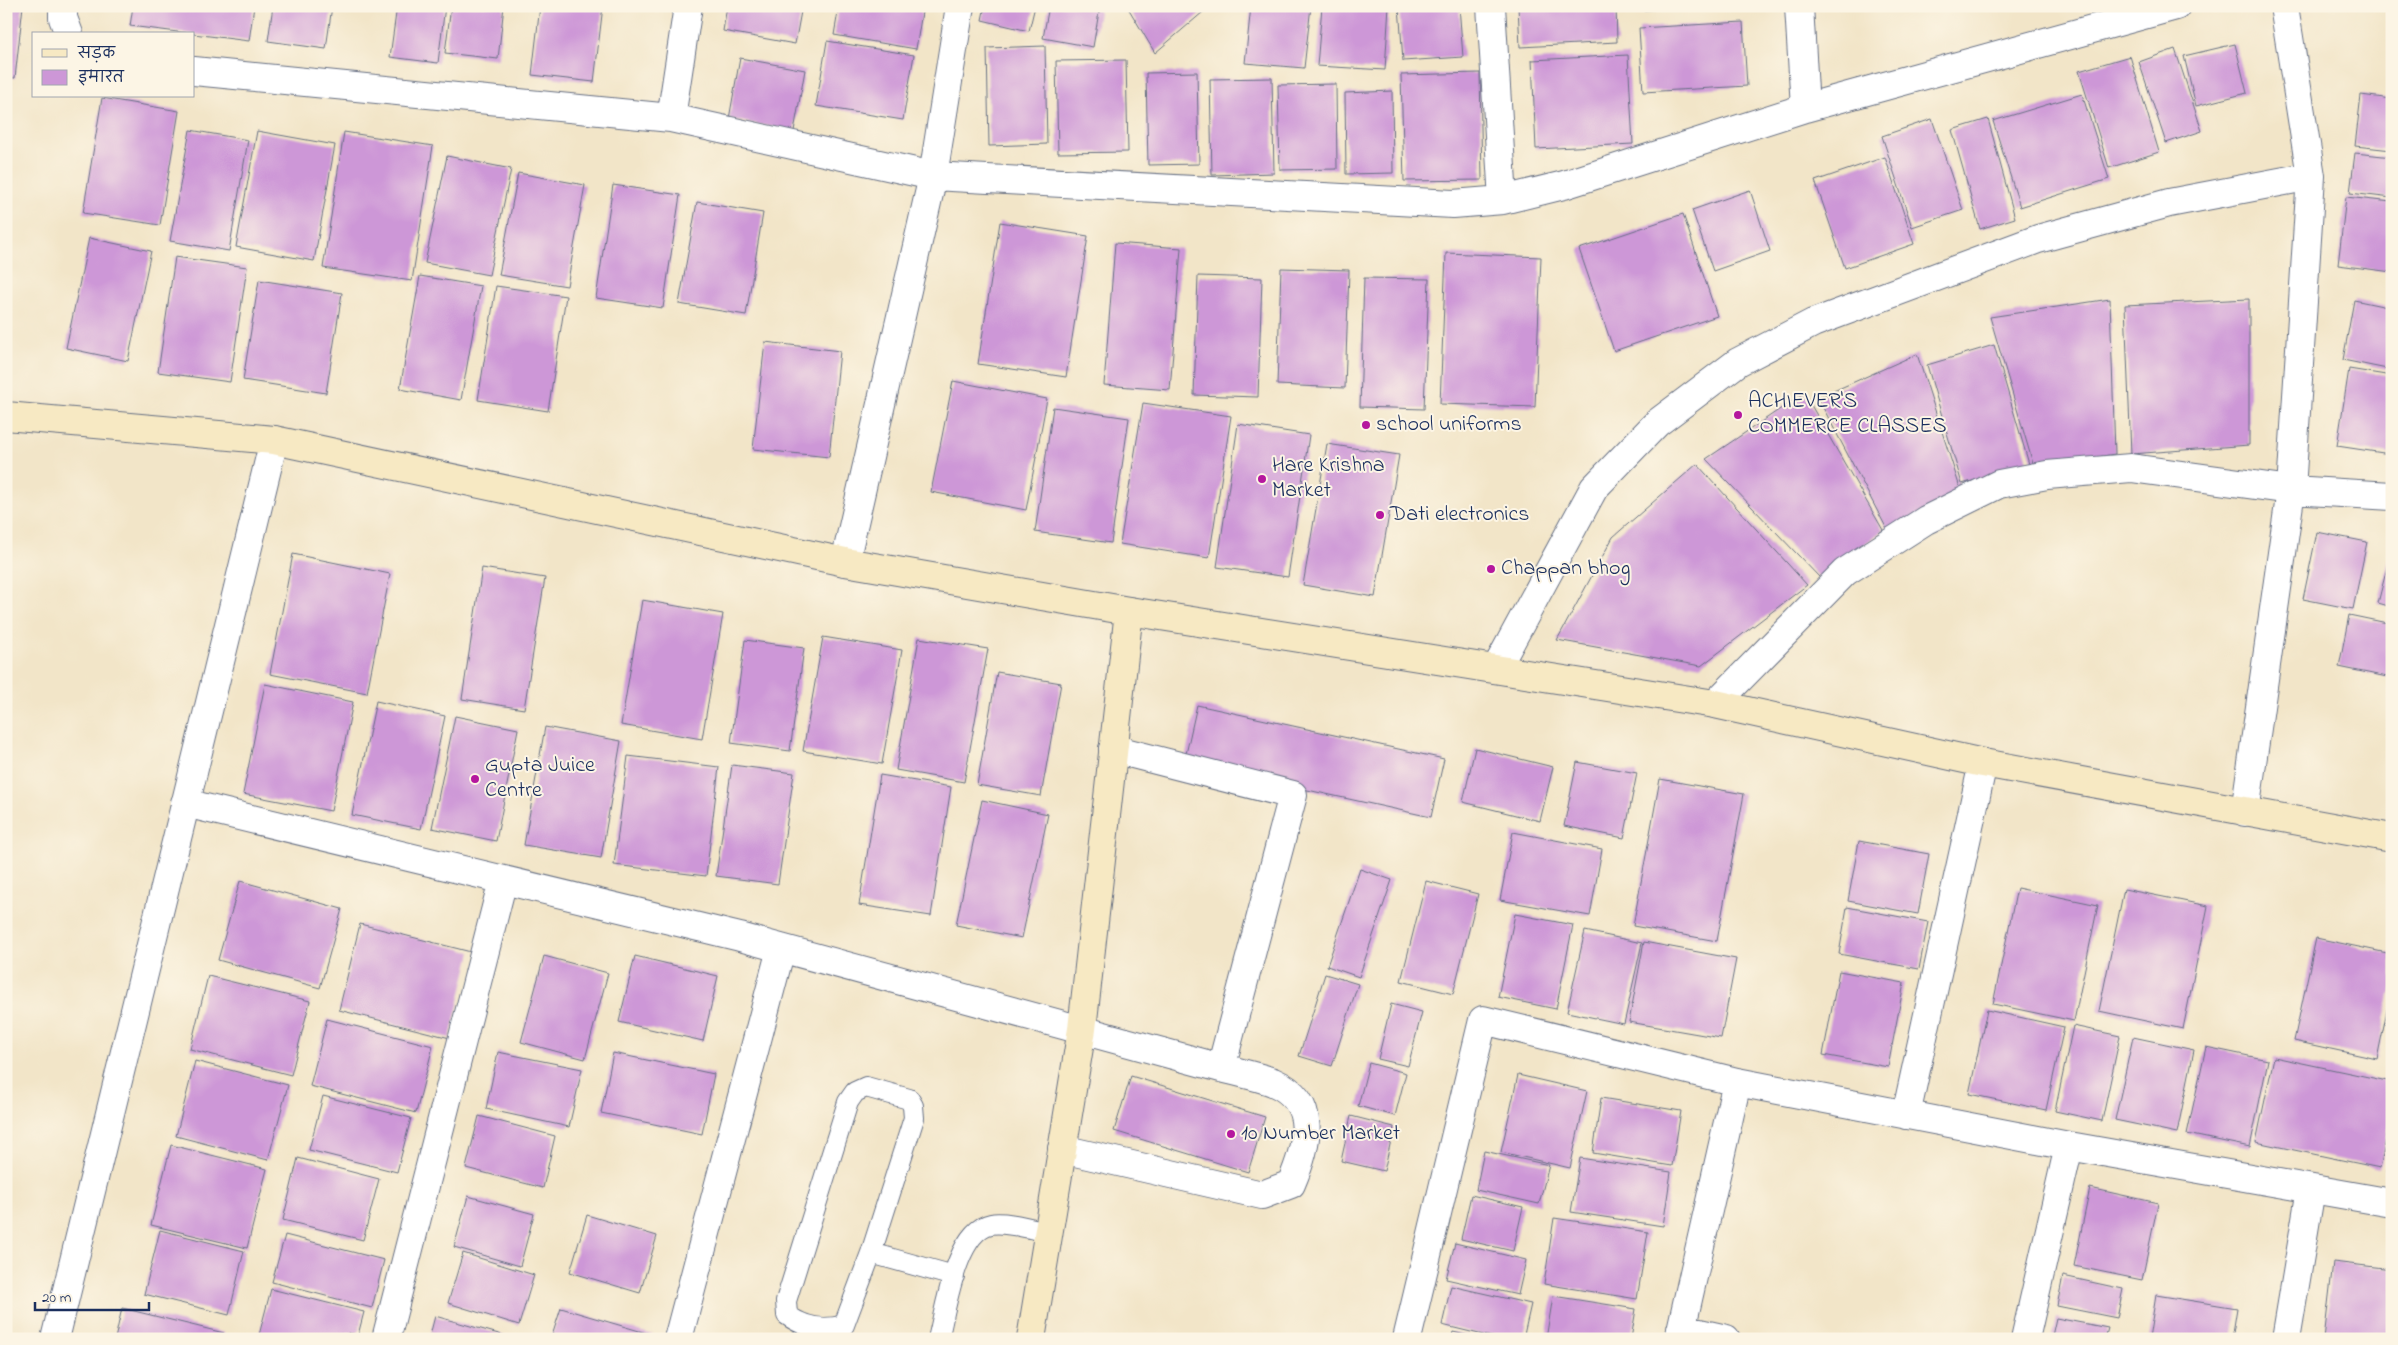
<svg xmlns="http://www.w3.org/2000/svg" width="2398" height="1345" font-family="'Indie Flower','Playpen Sans Deva',sans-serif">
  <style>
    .building { fill: #cd97d7 }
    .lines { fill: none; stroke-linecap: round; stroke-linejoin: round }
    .lane-casing { stroke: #666f83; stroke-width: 22 }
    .street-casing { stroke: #666f83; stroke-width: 30 }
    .secondary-casing { stroke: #666f83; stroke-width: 30 }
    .lane { stroke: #fff; stroke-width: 20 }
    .street { stroke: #fff; stroke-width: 28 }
    .secondary { stroke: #f7e9c3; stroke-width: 28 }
    .poi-dot { fill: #b5179e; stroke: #fcf5e5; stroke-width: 2 }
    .labels { text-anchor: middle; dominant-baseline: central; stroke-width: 4; stroke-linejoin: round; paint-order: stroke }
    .poi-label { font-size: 22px; fill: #1b2f5e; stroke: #fcf5e5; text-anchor: start }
  </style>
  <rect width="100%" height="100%" fill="#fcf5e5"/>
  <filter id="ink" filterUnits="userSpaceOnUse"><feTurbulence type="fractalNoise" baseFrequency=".02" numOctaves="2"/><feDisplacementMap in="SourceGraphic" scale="10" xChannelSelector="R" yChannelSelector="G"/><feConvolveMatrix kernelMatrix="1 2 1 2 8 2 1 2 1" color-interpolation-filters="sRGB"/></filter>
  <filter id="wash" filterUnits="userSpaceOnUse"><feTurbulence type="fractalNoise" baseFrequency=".0096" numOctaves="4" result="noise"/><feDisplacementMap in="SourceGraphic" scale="20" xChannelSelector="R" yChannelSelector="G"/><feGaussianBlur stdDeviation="1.12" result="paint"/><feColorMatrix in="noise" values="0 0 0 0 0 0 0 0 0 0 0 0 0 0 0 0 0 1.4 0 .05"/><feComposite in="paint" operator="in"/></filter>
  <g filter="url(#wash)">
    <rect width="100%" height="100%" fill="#f2e5c8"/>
    <g id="blocks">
      <!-- building -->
      <path class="building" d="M 6,6 L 23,6 L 15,78 L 6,77 Z
        M 133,6 L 254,6 L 249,41 L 130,26 Z
        M 273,6 L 332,6 L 326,49 L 268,41 Z
        M 397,6 L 445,6 L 438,63 L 390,57 Z
        M 451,6 L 504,6 L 498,59 L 445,53 Z
        M 540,6 L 603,6 L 594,82 L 532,75 Z
        M 727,6 L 802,6 L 795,44 L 723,31 Z
        M 839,6 L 923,6 L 916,49 L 834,35 Z
        M 985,6 L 1035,6 L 1029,31 L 982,20 Z
        M 1049,6 L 1100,6 L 1093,47 L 1043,38 Z
        M 1127,6 L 1210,6 L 1155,53 Z
        M 1251,6 L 1311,6 L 1304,68 L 1245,63 Z
        M 1322,6 L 1389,6 L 1385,70 L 1317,66 Z
        M 1399,6 L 1459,6 L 1463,57 L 1403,61 Z
        M 1518,6 L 1616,6 L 1617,42 L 1520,47 Z
        M 1628,6 L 1681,6 L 1681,8 L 1628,11 Z
        M 1743,22 L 1747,86 L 1643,92 L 1639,28 Z
        M 827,41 L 914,55 L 903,120 L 816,106 Z
        M 2235,44 L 2247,93 L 2196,106 L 2184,56 Z
        M 1045,46 L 1047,144 L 989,146 L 987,48 Z
        M 2175,49 L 2202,131 L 2166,143 L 2139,62 Z
        M 1628,55 L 1633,144 L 1536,149 L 1532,60 Z
        M 2130,56 L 2159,152 L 2109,168 L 2079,71 Z
        M 740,58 L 805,70 L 794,131 L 729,119 Z
        M 1126,60 L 1128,152 L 1058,153 L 1056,61 Z
        M 1197,72 L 1199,164 L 1148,165 L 1146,73 Z
        M 1480,73 L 1482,180 L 1404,181 L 1401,75 Z
        M 1272,78 L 1274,173 L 1212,175 L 1210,79 Z
        M 1336,84 L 1337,169 L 1280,170 L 1278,85 Z
        M 1392,91 L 1393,173 L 1346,174 L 1345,93 Z
        M 2082,94 L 2109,179 L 2020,207 L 1993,121 Z
        M 2361,95 L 2392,99 L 2392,150 L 2355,146 Z
        M 102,98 L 179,111 L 160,225 L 83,213 Z
        M 1932,119 L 1963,210 L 1912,227 L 1882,136 Z
        M 1988,119 L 2015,218 L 1980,229 L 1952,130 Z
        M 190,130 L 248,140 L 229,251 L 170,241 Z
        M 257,131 L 335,145 L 314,261 L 236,247 Z
        M 344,132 L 433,146 L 412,281 L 323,268 Z
        M 2355,153 L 2392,157 L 2392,198 L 2350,193 Z
        M 447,156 L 511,169 L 489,275 L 425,263 Z
        M 1885,157 L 1914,244 L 1845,268 L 1815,181 Z
        M 518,173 L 585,185 L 567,286 L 499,275 Z
        M 613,185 L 680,195 L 663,308 L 596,298 Z
        M 1750,190 L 1770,251 L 1713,271 L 1692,210 Z
        M 2346,197 L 2392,202 L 2392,272 L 2338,265 Z
        M 697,202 L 763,213 L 746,315 L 679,304 Z
        M 1683,214 L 1717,316 L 1614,351 L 1579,249 Z
        M 1000,222 L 1088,236 L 1066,377 L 978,364 Z
        M 89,238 L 151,251 L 128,361 L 66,348 Z
        M 1115,243 L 1181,248 L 1170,390 L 1104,385 Z
        M 1446,253 L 1541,257 L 1535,407 L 1440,404 Z
        M 175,257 L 247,267 L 230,382 L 158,372 Z
        M 1281,268 L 1349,270 L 1345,388 L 1277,385 Z
        M 420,276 L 481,286 L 461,400 L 400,389 Z
        M 1198,276 L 1262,278 L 1258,397 L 1194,395 Z
        M 1364,278 L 1429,279 L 1424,409 L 1360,407 Z
        M 259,280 L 342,293 L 326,393 L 243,380 Z
        M 496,286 L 566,296 L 548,411 L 478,400 Z
        M 2110,299 L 2115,454 L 2034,467 L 1990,317 Z
        M 2249,299 L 2249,445 L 2131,454 L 2125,305 Z
        M 2354,300 L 2392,308 L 2392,370 L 2343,360 Z
        M 765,342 L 840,351 L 829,457 L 753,449 Z
        M 1994,345 L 2029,464 L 1962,484 L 1927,365 Z
        M 1917,354 L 1962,494 L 1889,533 L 1818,398 Z
        M 2349,369 L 2392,376 L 2390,454 L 2337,446 Z
        M 953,381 L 1047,399 L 1026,510 L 931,492 Z
        M 1804,393 L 1883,530 L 1820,578 L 1706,459 Z
        M 1143,403 L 1231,416 L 1209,558 L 1120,544 Z
        M 1053,407 L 1129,418 L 1111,543 L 1035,532 Z
        M 1238,424 L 1309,435 L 1288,577 L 1217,567 Z
        M 1327,444 L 1399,455 L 1375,597 L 1303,585 Z
        M 1697,464 L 1807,585 L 1701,666 L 1557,640 L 1613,537 Z
        M 2317,532 L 2367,542 L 2353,609 L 2303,599 Z
        M 2392,548 L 2392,607 L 2378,603 Z
        M 293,554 L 390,574 L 367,693 L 270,674 Z
        M 482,568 L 545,578 L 524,709 L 462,699 Z
        M 642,600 L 723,614 L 702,739 L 621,725 Z
        M 2349,615 L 2392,624 L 2392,678 L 2339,667 Z
        M 823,637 L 902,650 L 882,764 L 803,751 Z
        M 919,638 L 988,649 L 964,782 L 896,770 Z
        M 745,640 L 804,648 L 790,751 L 731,743 Z
        M 997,672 L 1061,683 L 1041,796 L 977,785 Z
        M 265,684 L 353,702 L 331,811 L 243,794 Z
        M 376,701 L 445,716 L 421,829 L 352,815 Z
        M 1197,705 L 1444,759 L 1431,817 L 1184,763 Z
        M 455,716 L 518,729 L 496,841 L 432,828 Z
        M 545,727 L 621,741 L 601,858 L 524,845 Z
        M 1475,748 L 1553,767 L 1540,821 L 1463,802 Z
        M 628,756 L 719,767 L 706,876 L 614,865 Z
        M 1577,762 L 1637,773 L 1624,838 L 1564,826 Z
        M 732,765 L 794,773 L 778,884 L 716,876 Z
        M 880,775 L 951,787 L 931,916 L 859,905 Z
        M 1660,779 L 1744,794 L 1717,941 L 1633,926 Z
        M 982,800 L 1048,814 L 1022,938 L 956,925 Z
        M 1513,832 L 1602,849 L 1590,916 L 1500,900 Z
        M 1859,841 L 1929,854 L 1918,914 L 1848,901 Z
        M 1360,869 L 1392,880 L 1359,977 L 1327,966 Z
        M 240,881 L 342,909 L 320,988 L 218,960 Z
        M 1426,881 L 1478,894 L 1453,994 L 1401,981 Z
        M 2017,888 L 2098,905 L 2074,1021 L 1993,1004 Z
        M 2124,889 L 2208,906 L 2183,1029 L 2099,1011 Z
        M 1847,907 L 1928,922 L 1919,969 L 1839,954 Z
        M 1515,914 L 1573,925 L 1556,1009 L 1498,997 Z
        M 360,924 L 471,952 L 450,1038 L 339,1010 Z
        M 1585,931 L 1642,943 L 1624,1024 L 1567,1012 Z
        M 2316,938 L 2392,954 L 2392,986 L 2377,1059 L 2294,1041 Z
        M 1644,942 L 1736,959 L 1721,1038 L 1629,1022 Z
        M 544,956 L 608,973 L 585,1059 L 521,1042 Z
        M 635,956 L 718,976 L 703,1041 L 619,1022 Z
        M 1839,971 L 1904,983 L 1888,1067 L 1823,1055 Z
        M 1325,974 L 1358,984 L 1332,1066 L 1299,1056 Z
        M 208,976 L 310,1001 L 291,1075 L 190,1049 Z
        M 1391,1004 L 1422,1012 L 1408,1066 L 1378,1059 Z
        M 1987,1010 L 2064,1027 L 2046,1110 L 1969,1094 Z
        M 327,1019 L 433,1046 L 416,1113 L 310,1086 Z
        M 2073,1026 L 2120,1036 L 2102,1121 L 2055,1111 Z
        M 2133,1037 L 2194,1050 L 2177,1133 L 2115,1120 Z
        M 2206,1047 L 2268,1060 L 2250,1147 L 2187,1134 Z
        M 498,1052 L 582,1069 L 569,1127 L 486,1109 Z
        M 613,1053 L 714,1074 L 702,1134 L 601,1113 Z
        M 2274,1057 L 2392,1082 L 2392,1113 L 2380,1168 L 2256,1142 Z
        M 195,1061 L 288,1085 L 268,1160 L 176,1136 Z
        M 1369,1063 L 1406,1073 L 1395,1116 L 1358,1106 Z
        M 1518,1075 L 1587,1091 L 1570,1168 L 1501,1152 Z
        M 1131,1076 L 1265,1117 L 1248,1172 L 1114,1131 Z
        M 323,1096 L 411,1118 L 397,1172 L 309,1150 Z
        M 1601,1098 L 1681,1111 L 1672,1166 L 1593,1153 Z
        M 479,1116 L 555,1136 L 543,1188 L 466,1168 Z
        M 1351,1116 L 1394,1127 L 1384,1171 L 1341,1161 Z
        M 171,1145 L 267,1169 L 247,1248 L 151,1225 Z
        M 1484,1151 L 1549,1165 L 1539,1204 L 1476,1190 Z
        M 2391,1155 L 2392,1155 L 2392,1173 L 2387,1172 Z
        M 298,1158 L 379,1179 L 363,1240 L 283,1220 Z
        M 1580,1158 L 1671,1172 L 1663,1226 L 1571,1212 Z
        M 2090,1188 L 2158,1203 L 2142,1280 L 2074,1266 Z
        M 1471,1195 L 1523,1207 L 1513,1251 L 1461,1239 Z
        M 468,1196 L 534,1214 L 520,1266 L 454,1247 Z
        M 587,1215 L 657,1236 L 640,1293 L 570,1272 Z
        M 1554,1218 L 1648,1232 L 1637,1299 L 1544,1284 Z
        M 160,1230 L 244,1251 L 229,1315 L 144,1294 Z
        M 285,1235 L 384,1260 L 372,1308 L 272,1282 Z
        M 1455,1243 L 1526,1260 L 1518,1295 L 1446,1279 Z
        M 463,1253 L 534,1275 L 519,1325 L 448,1303 Z
        M 2333,1262 L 2392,1269 L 2392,1339 L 2324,1339 Z
        M 2063,1276 L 2123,1289 L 2117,1318 L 2057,1306 Z
        M 1451,1286 L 1531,1304 L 1523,1339 L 1500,1339 L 1442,1325 Z
        M 271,1289 L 364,1312 L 358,1335 L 348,1333 L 347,1339 L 258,1339 Z
        M 2156,1295 L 2237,1308 L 2232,1339 L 2149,1339 Z
        M 1553,1296 L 1636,1309 L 1631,1339 L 1546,1339 Z
        M 122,1308 L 224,1333 L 223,1339 L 115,1339 Z
        M 561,1308 L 653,1335 L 651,1339 L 551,1339 Z
        M 435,1316 L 513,1338 L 513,1339 L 429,1339 Z
        M 2056,1318 L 2108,1328 L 2105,1339 L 2064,1339 L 2052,1336 Z
        M 1453,1332 L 1478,1338 L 1478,1339 L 1451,1339 Z"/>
    </g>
  </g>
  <g filter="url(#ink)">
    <use href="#blocks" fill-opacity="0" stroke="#666f83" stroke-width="1"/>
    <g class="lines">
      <!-- lane casing -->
      <g class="lane-casing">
        <path id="lane" d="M 866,1087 L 909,1099 L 913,1106 L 914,1118 L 871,1253 L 844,1325 C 823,1331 805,1328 787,1315 L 786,1301 L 848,1102 L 855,1092 Z
          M 871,1253 L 954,1276
          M 938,1339 C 946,1309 956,1231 991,1224 C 1005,1221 1033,1229 1048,1232"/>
      </g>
      <!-- street casing -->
      <g class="street-casing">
        <path id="street" d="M 63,6 L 63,18 L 69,34
          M 1491,6 L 1503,200
          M 1799,6 L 1805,108
          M 194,71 L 671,118 L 933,176 L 1453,204 L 1503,200 L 1564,185 L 1805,108 L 2176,6
          M 671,118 L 688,6
          M 845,562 L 933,176 L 960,6
          M 1496,669 L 1594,488 L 1657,423 L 1738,362 L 1813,323 L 2038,239 L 2169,203 L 2311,176
          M 1715,704 L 1845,572 L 1926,520 L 1999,484 L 2047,475 L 2131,468 L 2291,490 L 2392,496
          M 1113,749 L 1293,795 L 1221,1068
          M 185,803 L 740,937 L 1221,1068 C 1238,1072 1256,1076 1273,1082 C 1320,1102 1307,1147 1291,1184 L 1262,1195 L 1062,1149
          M 2245,812 L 2291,490 L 2311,176 L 2284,6
          M 1906,1115 L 1983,763
          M 1681,1329 L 1726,1339
          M 55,1339 L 274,440
          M 386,1339 L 503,880
          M 678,1339 L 781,949
          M 1407,1339 L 1483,1020 L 1737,1082 L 2069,1146 L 2392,1203
          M 1679,1339 L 1737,1082
          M 2025,1339 L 2069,1146
          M 2286,1339 L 2311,1189"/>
      </g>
      <!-- secondary casing -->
      <g class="secondary-casing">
        <path id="secondary" d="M 6,416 L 274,440 L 845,562 L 1129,611 L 1715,704 L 1983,763 L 2392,838
          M 1031,1339 L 1082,1029 L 1129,611"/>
      </g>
      <!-- lane -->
      <use href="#lane" class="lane"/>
      <!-- street -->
      <use href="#street" class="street"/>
      <!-- secondary -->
      <use href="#secondary" class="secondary"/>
    </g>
  </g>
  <!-- markers -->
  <g class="poi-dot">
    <circle cx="1738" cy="415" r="5"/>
    <circle cx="1366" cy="425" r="5"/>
    <circle cx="1262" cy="479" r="5"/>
    <circle cx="1380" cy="515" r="5"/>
    <circle cx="1491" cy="569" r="5"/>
    <circle cx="475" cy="779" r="5"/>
    <circle cx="1231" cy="1134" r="5"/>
  </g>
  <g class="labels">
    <!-- poi labels -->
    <g class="poi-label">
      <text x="1748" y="402">ACHIEVER'S<tspan x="1748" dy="25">COMMERCE CLASSES</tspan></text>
      <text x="1376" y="425">school uniforms</text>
      <text x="1272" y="466">Hare Krishna<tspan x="1272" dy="25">Market</tspan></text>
      <text x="1390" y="515">Dati electronics</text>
      <text x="1501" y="569">Chappan bhog</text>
      <text x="485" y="766">Gupta Juice<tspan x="485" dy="25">Centre</tspan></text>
      <text x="1241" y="1134">10 Number Market</text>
    </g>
  </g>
  <!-- margin -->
  <rect width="2398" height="1345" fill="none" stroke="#fcf5e5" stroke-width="25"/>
  <!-- legend -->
  <rect x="32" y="32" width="162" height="65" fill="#fcf5e5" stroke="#a2a6af"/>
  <rect x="42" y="49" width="25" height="8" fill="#f7e9c3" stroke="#a2a6af"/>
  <text x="78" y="58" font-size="15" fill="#1b2f5e">सड़क</text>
  <rect x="42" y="70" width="25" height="15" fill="#cd97d7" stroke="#a2a6af"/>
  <text x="78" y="82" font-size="15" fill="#1b2f5e">इमारत</text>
  <!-- scale -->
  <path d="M35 1302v8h114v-8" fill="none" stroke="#1b2f5e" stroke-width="2.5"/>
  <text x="42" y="1302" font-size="15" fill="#1b2f5e" stroke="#fcf5e5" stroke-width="4" paint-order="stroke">20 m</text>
</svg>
